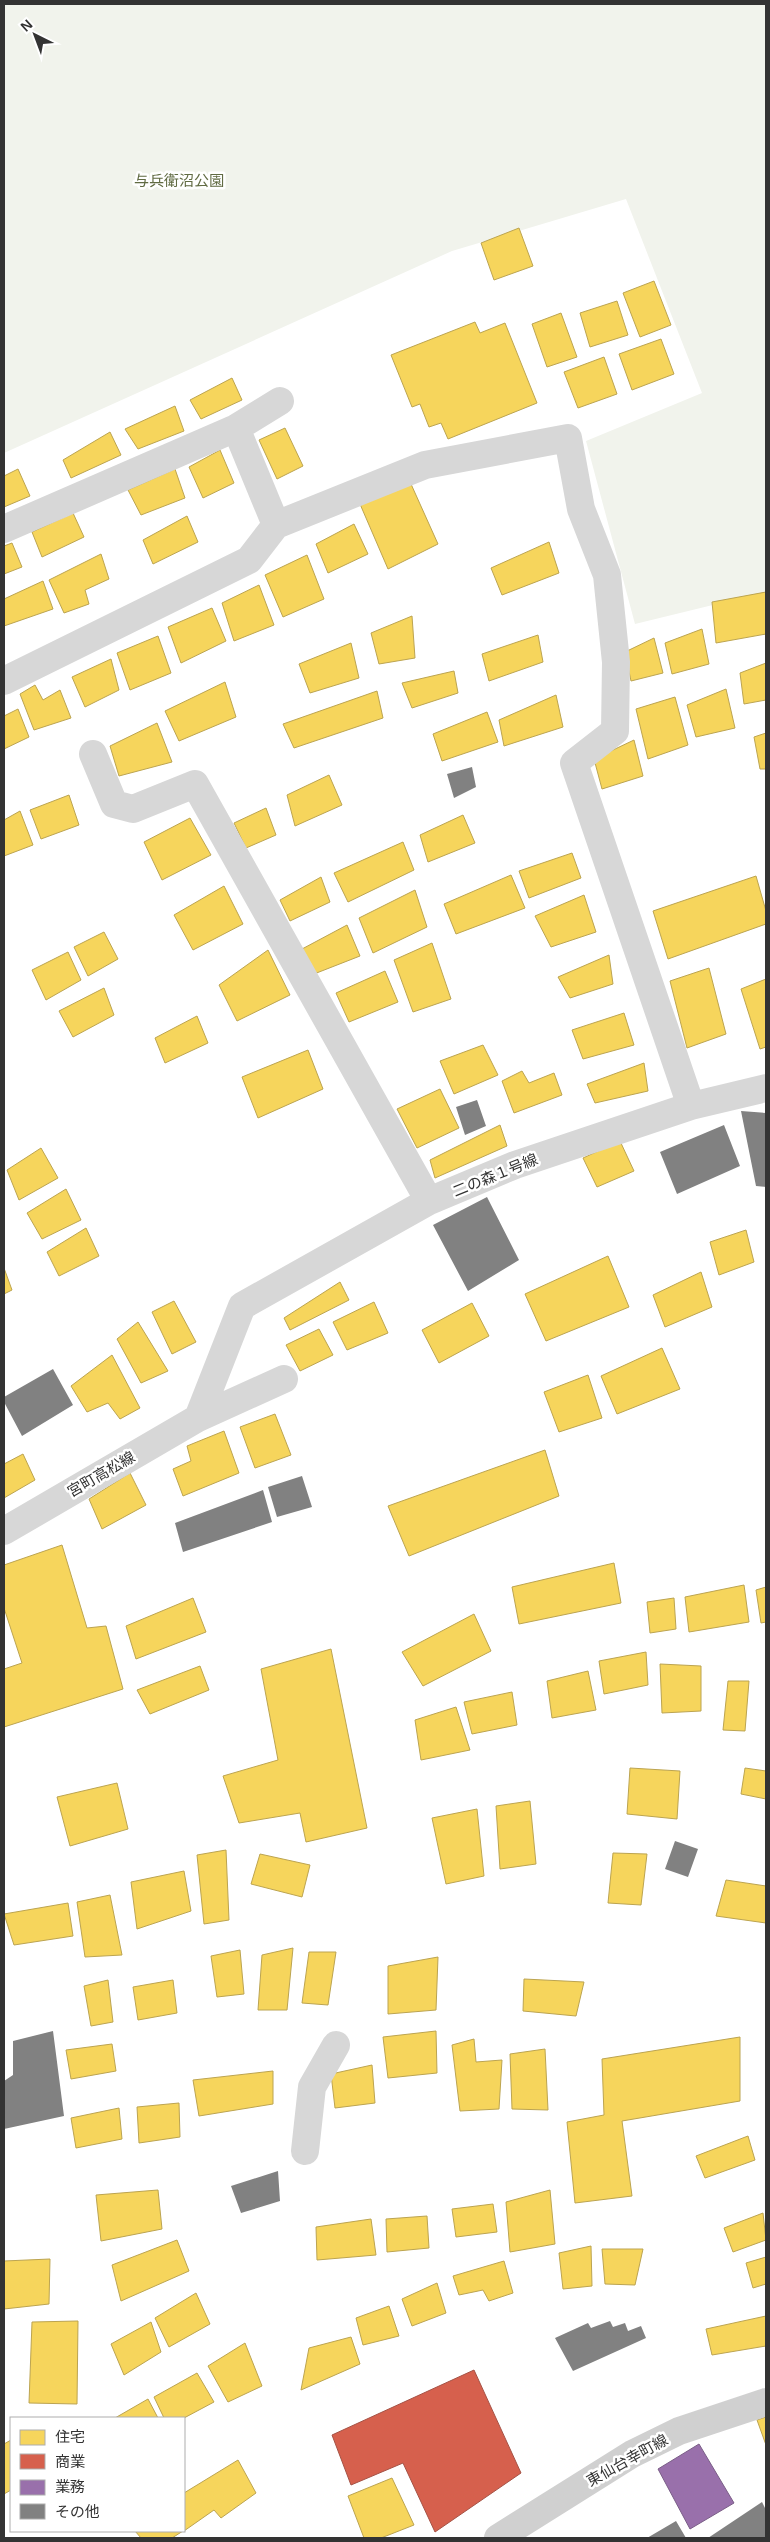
<svg xmlns="http://www.w3.org/2000/svg" width="770" height="2542" font-family="Helvetica,'Noto Sans JP',sans-serif">
  <style>
    .green { fill: #f1f3ec }
    .homes { fill: #f6d55c; stroke: #bca450 }
    .shops { fill: #d6604d; stroke: #a55245 }
    .offices { fill: #9970ab; stroke: #7a5e87 }
    .building { fill: #818181 }
    .lines { fill: none; stroke-linecap: round; stroke-linejoin: round }
    .street { stroke: #d7d7d7; stroke-width: 28 }
    .secondary { stroke: #d0d0d0; stroke-width: 28 }
    .labels { text-anchor: middle; dominant-baseline: central; stroke-width: 5; stroke-linejoin: round; paint-order: stroke }
    .park-label { font-size: 15px; fill: #616b43; stroke: #fff }
    .street-label { font-size: 15px; fill: #333; stroke: #fff }
  </style>
  <rect width="100%" height="100%" fill="#fff"/>
  <!-- green -->
  <path class="green" d="M 4,4 L 766,4 L 766,592 L 635,624 L 586,441 L 702,393 L 626,199 L 452,251 L 4,453 Z"/>
  <!-- homes -->
  <path class="homes" d="M 519,228 L 533,266 L 494,280 L 481,243 Z
    M 654,281 L 671,325 L 640,337 L 623,293 Z
    M 617,301 L 628,335 L 590,347 L 580,313 Z
    M 561,313 L 577,357 L 547,367 L 532,324 Z
    M 475,322 L 480,333 L 505,323 L 537,403 L 448,439 L 441,423 L 429,427 L 420,404 L 412,407 L 391,355 Z
    M 661,339 L 674,374 L 632,390 L 619,354 Z
    M 604,357 L 617,394 L 578,408 L 564,372 Z
    M 232,378 L 242,400 L 201,419 L 190,400 Z
    M 175,406 L 184,431 L 138,449 L 125,429 Z
    M 285,428 L 303,466 L 277,479 L 259,440 Z
    M 110,432 L 121,455 L 71,478 L 63,460 Z
    M 220,450 L 234,483 L 203,498 L 189,467 Z
    M 18,469 L 30,496 L 4,507 L 4,476 Z
    M 175,469 L 185,498 L 141,515 L 128,490 Z
    M 411,484 L 438,544 L 388,569 L 360,504 Z
    M 73,513 L 84,537 L 42,557 L 32,532 Z
    M 187,516 L 198,542 L 153,564 L 143,540 Z
    M 354,524 L 368,554 L 328,573 L 316,544 Z
    M 549,542 L 559,573 L 502,595 L 491,568 Z
    M 12,543 L 22,567 L 4,574 L 4,546 Z
    M 101,554 L 109,579 L 85,590 L 89,604 L 64,613 L 49,580 Z
    M 307,555 L 324,599 L 283,617 L 265,575 Z
    M 43,581 L 53,609 L 4,626 L 4,599 Z
    M 259,585 L 274,625 L 234,641 L 222,603 Z
    M 766,592 L 766,634 L 716,643 L 712,602 Z
    M 212,608 L 226,641 L 181,663 L 168,627 Z
    M 412,616 L 415,658 L 379,664 L 371,633 Z
    M 702,629 L 709,664 L 672,674 L 665,643 Z
    M 538,635 L 543,662 L 489,681 L 482,654 Z
    M 158,636 L 171,673 L 130,690 L 117,653 Z
    M 654,638 L 663,673 L 631,681 L 625,652 Z
    M 351,643 L 359,678 L 310,693 L 299,664 Z
    M 111,659 L 119,690 L 85,707 L 72,677 Z
    M 766,663 L 766,700 L 744,704 L 740,673 Z
    M 454,671 L 458,693 L 412,708 L 402,683 Z
    M 225,682 L 236,717 L 179,741 L 165,711 Z
    M 35,685 L 43,700 L 60,690 L 71,718 L 34,730 L 20,694 Z
    M 726,689 L 735,728 L 696,737 L 687,705 Z
    M 377,691 L 383,718 L 294,748 L 283,724 Z
    M 556,695 L 563,727 L 504,746 L 499,720 Z
    M 675,697 L 688,745 L 648,759 L 636,709 Z
    M 18,709 L 29,737 L 4,749 L 4,716 Z
    M 487,712 L 498,742 L 442,761 L 433,734 Z
    M 157,723 L 172,762 L 119,776 L 110,746 Z
    M 766,733 L 766,769 L 760,769 L 754,737 Z
    M 634,740 L 643,776 L 602,789 L 594,759 Z
    M 329,775 L 342,805 L 295,826 L 287,795 Z
    M 69,795 L 79,825 L 41,839 L 30,810 Z
    M 266,808 L 276,835 L 246,848 L 234,823 Z
    M 20,811 L 33,845 L 4,856 L 4,820 Z
    M 463,815 L 475,843 L 428,862 L 420,835 Z
    M 190,818 L 211,855 L 162,880 L 144,842 Z
    M 403,842 L 414,870 L 348,902 L 334,873 Z
    M 572,853 L 581,878 L 529,898 L 519,871 Z
    M 511,875 L 525,908 L 456,934 L 444,904 Z
    M 756,876 L 766,911 L 766,924 L 668,959 L 653,911 Z
    M 321,877 L 330,902 L 290,921 L 280,900 Z
    M 224,886 L 243,924 L 193,950 L 174,915 Z
    M 415,890 L 427,927 L 373,953 L 359,918 Z
    M 584,895 L 596,932 L 551,947 L 535,916 Z
    M 347,925 L 360,956 L 314,974 L 302,949 Z
    M 104,932 L 118,959 L 88,976 L 74,947 Z
    M 432,943 L 451,999 L 413,1012 L 394,960 Z
    M 268,950 L 290,995 L 237,1021 L 219,985 Z
    M 68,952 L 81,980 L 46,1000 L 32,970 Z
    M 609,955 L 613,984 L 570,998 L 558,977 Z
    M 709,968 L 726,1034 L 687,1048 L 670,981 Z
    M 385,971 L 398,1002 L 349,1022 L 336,993 Z
    M 766,979 L 766,1047 L 760,1049 L 741,989 Z
    M 104,988 L 114,1015 L 73,1037 L 59,1011 Z
    M 624,1013 L 634,1045 L 583,1059 L 572,1030 Z
    M 197,1016 L 208,1043 L 165,1063 L 155,1038 Z
    M 483,1045 L 498,1075 L 454,1094 L 440,1061 Z
    M 308,1050 L 323,1089 L 258,1118 L 242,1077 Z
    M 644,1063 L 648,1091 L 595,1103 L 587,1084 Z
    M 522,1071 L 529,1083 L 554,1073 L 562,1095 L 514,1113 L 502,1081 Z
    M 440,1089 L 459,1128 L 417,1148 L 397,1109 Z
    M 500,1125 L 507,1146 L 435,1178 L 430,1160 Z
    M 620,1141 L 634,1171 L 597,1187 L 583,1158 Z
    M 41,1148 L 58,1178 L 19,1200 L 7,1170 Z
    M 66,1189 L 81,1220 L 42,1239 L 27,1213 Z
    M 86,1228 L 99,1256 L 59,1276 L 47,1252 Z
    M 746,1230 L 754,1262 L 719,1275 L 710,1242 Z
    M 608,1256 L 629,1307 L 546,1341 L 525,1294 Z
    M 4,1268 L 12,1290 L 4,1294 Z
    M 701,1272 L 712,1307 L 665,1327 L 653,1295 Z
    M 340,1282 L 349,1300 L 290,1330 L 284,1318 Z
    M 174,1301 L 196,1342 L 172,1354 L 152,1312 Z
    M 374,1302 L 388,1333 L 347,1350 L 333,1322 Z
    M 472,1303 L 489,1336 L 439,1363 L 422,1330 Z
    M 138,1322 L 168,1371 L 141,1383 L 117,1339 Z
    M 319,1329 L 333,1355 L 300,1371 L 286,1345 Z
    M 662,1348 L 680,1389 L 617,1414 L 601,1376 Z
    M 112,1355 L 140,1408 L 120,1419 L 108,1403 L 87,1412 L 71,1386 Z
    M 588,1375 L 602,1418 L 559,1432 L 544,1392 Z
    M 275,1414 L 291,1455 L 255,1468 L 240,1427 Z
    M 224,1431 L 239,1473 L 183,1496 L 173,1469 L 191,1461 L 187,1446 Z
    M 545,1450 L 559,1496 L 409,1556 L 388,1506 Z
    M 23,1454 L 35,1480 L 4,1498 L 4,1464 Z
    M 130,1473 L 146,1505 L 102,1529 L 89,1499 Z
    M 62,1545 L 87,1628 L 106,1626 L 123,1689 L 4,1727 L 4,1669 L 22,1663 L 4,1608 L 4,1565 Z
    M 614,1563 L 621,1603 L 519,1624 L 512,1587 Z
    M 744,1585 L 749,1622 L 689,1632 L 685,1597 Z
    M 766,1587 L 766,1622 L 761,1623 L 756,1590 Z
    M 193,1598 L 206,1632 L 136,1659 L 126,1626 Z
    M 674,1598 L 676,1629 L 650,1633 L 647,1602 Z
    M 474,1614 L 491,1651 L 423,1686 L 402,1652 Z
    M 331,1649 L 367,1828 L 306,1842 L 300,1813 L 239,1823 L 223,1776 L 278,1760 L 261,1669 Z
    M 646,1652 L 648,1685 L 604,1694 L 599,1661 Z
    M 660,1664 L 701,1666 L 701,1711 L 662,1713 Z
    M 200,1666 L 209,1690 L 150,1714 L 137,1690 Z
    M 588,1671 L 596,1710 L 552,1718 L 547,1681 Z
    M 728,1681 L 749,1681 L 745,1731 L 723,1730 Z
    M 512,1692 L 517,1725 L 472,1734 L 464,1702 Z
    M 456,1707 L 470,1750 L 421,1760 L 415,1720 Z
    M 630,1768 L 680,1771 L 677,1819 L 627,1814 Z
    M 745,1768 L 766,1771 L 766,1799 L 741,1794 Z
    M 117,1783 L 128,1829 L 70,1846 L 57,1797 Z
    M 530,1801 L 536,1864 L 500,1869 L 496,1806 Z
    M 477,1809 L 484,1876 L 446,1884 L 432,1818 Z
    M 226,1850 L 229,1920 L 204,1924 L 197,1855 Z
    M 613,1853 L 647,1854 L 641,1905 L 608,1903 Z
    M 260,1854 L 310,1865 L 302,1897 L 251,1884 Z
    M 184,1871 L 191,1911 L 137,1929 L 131,1882 Z
    M 726,1880 L 766,1886 L 766,1923 L 716,1916 Z
    M 110,1895 L 122,1955 L 85,1957 L 77,1902 Z
    M 68,1903 L 73,1936 L 14,1945 L 4,1914 Z
    M 293,1948 L 287,2010 L 258,2010 L 262,1955 Z
    M 240,1950 L 244,1994 L 217,1997 L 211,1956 Z
    M 309,1952 L 336,1952 L 328,2005 L 302,2003 Z
    M 438,1957 L 436,2010 L 388,2014 L 388,1966 Z
    M 524,1979 L 584,1982 L 576,2016 L 523,2011 Z
    M 108,1980 L 113,2022 L 91,2026 L 84,1986 Z
    M 173,1980 L 177,2013 L 138,2020 L 133,1987 Z
    M 436,2031 L 437,2073 L 388,2078 L 383,2037 Z
    M 740,2037 L 740,2101 L 622,2121 L 632,2196 L 575,2203 L 567,2122 L 604,2115 L 602,2059 Z
    M 474,2039 L 476,2062 L 502,2060 L 499,2109 L 460,2111 L 452,2045 Z
    M 112,2044 L 116,2071 L 71,2079 L 66,2050 Z
    M 545,2049 L 548,2110 L 512,2109 L 510,2054 Z
    M 372,2065 L 375,2103 L 335,2108 L 331,2074 Z
    M 273,2071 L 273,2104 L 199,2116 L 193,2080 Z
    M 179,2103 L 180,2137 L 139,2143 L 137,2107 Z
    M 119,2108 L 122,2139 L 76,2148 L 71,2118 Z
    M 748,2136 L 755,2160 L 705,2178 L 696,2156 Z
    M 158,2190 L 162,2229 L 101,2241 L 96,2195 Z
    M 550,2190 L 555,2244 L 510,2252 L 506,2202 Z
    M 493,2204 L 497,2232 L 456,2237 L 452,2209 Z
    M 763,2213 L 766,2240 L 733,2252 L 724,2228 Z
    M 427,2216 L 429,2248 L 387,2252 L 386,2219 Z
    M 371,2219 L 376,2255 L 317,2260 L 316,2227 Z
    M 177,2240 L 189,2271 L 121,2301 L 112,2265 Z
    M 591,2246 L 592,2286 L 563,2289 L 559,2253 Z
    M 602,2249 L 643,2249 L 635,2285 L 605,2284 Z
    M 766,2257 L 766,2284 L 753,2288 L 746,2263 Z
    M 50,2259 L 49,2304 L 4,2309 L 4,2261 Z
    M 504,2261 L 513,2293 L 489,2301 L 483,2290 L 459,2295 L 453,2276 Z
    M 437,2283 L 446,2313 L 412,2326 L 402,2299 Z
    M 196,2293 L 210,2324 L 169,2347 L 155,2318 Z
    M 389,2306 L 399,2336 L 363,2345 L 356,2318 Z
    M 766,2316 L 766,2346 L 712,2355 L 706,2329 Z
    M 78,2321 L 77,2404 L 29,2403 L 32,2322 Z
    M 151,2322 L 161,2352 L 124,2375 L 111,2344 Z
    M 351,2337 L 360,2364 L 301,2390 L 309,2348 Z
    M 245,2343 L 262,2386 L 228,2402 L 208,2366 Z
    M 197,2373 L 214,2402 L 184,2418 L 164,2418 L 154,2397 Z
    M 148,2399 L 158,2418 L 115,2418 Z
    M 766,2417 L 766,2445 L 757,2420 Z
    M 11,2440 L 11,2490 L 4,2494 L 4,2444 Z
    M 238,2460 L 256,2493 L 221,2518 L 214,2510 L 184,2531 L 184,2493 Z
    M 392,2478 L 414,2525 L 381,2538 L 364,2538 L 348,2496 Z
    M 135,2531 L 183,2531 L 172,2538 L 141,2538 Z"/>
  <!-- shops -->
  <path class="shops" d="M 474,2370 L 521,2473 L 435,2532 L 403,2463 L 351,2485 L 332,2435 Z"/>
  <!-- offices -->
  <path class="offices" d="M 699,2444 L 734,2503 L 690,2529 L 658,2469 Z"/>
  <!-- building -->
  <path class="building" d="M 472,767 L 476,787 L 454,798 L 447,774 Z
    M 477,1100 L 486,1126 L 465,1135 L 456,1107 Z
    M 741,1111 L 766,1113 L 766,1187 L 756,1186 Z
    M 724,1125 L 740,1166 L 677,1194 L 660,1152 Z
    M 487,1197 L 519,1260 L 468,1291 L 433,1225 Z
    M 53,1369 L 73,1405 L 22,1436 L 4,1402 L 4,1397 Z
    M 302,1476 L 312,1507 L 277,1517 L 268,1487 Z
    M 263,1490 L 272,1522 L 183,1552 L 175,1523 Z
    M 675,1841 L 698,1849 L 688,1877 L 665,1869 Z
    M 53,2031 L 64,2116 L 4,2129 L 4,2081 L 13,2075 L 13,2041 Z
    M 278,2171 L 280,2201 L 241,2213 L 231,2186 Z
    M 610,2321 L 613,2327 L 625,2323 L 628,2331 L 641,2326 L 646,2338 L 573,2371 L 555,2338 L 588,2323 L 591,2328 Z
    M 762,2502 L 766,2510 L 766,2538 L 708,2538 Z
    M 676,2521 L 686,2538 L 647,2538 Z"/>
  <g class="lines">
    <!-- street -->
    <path class="street" d="M 236,428 L 280,401
      M 4,529 L 236,428 L 276,525
      M 4,681 L 249,560 L 276,525 L 425,465 L 568,438 L 581,509 L 607,575 L 616,662 L 615,731 L 574,763 L 691,1106
      M 93,754 L 114,804 L 133,809 L 195,784 L 429,1201
      M 198,1418 L 242,1306 L 429,1201 L 515,1165 L 691,1106 L 766,1088
      M 4,1531 L 198,1418 L 284,1379
      M 305,2151 L 312,2087 L 336,2045"/>
    <!-- secondary -->
    <path class="secondary" d="M 498,2538 L 632,2454 L 679,2431 L 766,2402"/>
  </g>
  <g class="labels">
    <!-- park labels -->
    <g class="park-label">
      <text x="179" y="180">与兵衛沼公園</text>
    </g>
    <!-- street labels -->
    <g class="street-label">
      <text transform="translate(495 1175) rotate(-22)">二の森１号線</text>
      <text transform="translate(101 1474) rotate(-30)">宮町高松線</text>
      <text transform="translate(627 2460) rotate(-29)">東仙台幸町線</text>
    </g>
  </g>
  <!-- border -->
  <rect width="770" height="2542" fill="none" stroke="#333333" stroke-width="10"/>
  <!-- legend -->
  <rect x="10" y="2417" width="175" height="115" fill="#ffffff" stroke="#adadad"/>
  <rect x="20" y="2430" width="25" height="15" fill="#f6d55c" stroke="#adadad"/>
  <text x="55" y="2442" font-size="15" fill="#333333">住宅</text>
  <rect x="20" y="2454" width="25" height="15" fill="#d6604d" stroke="#adadad"/>
  <text x="55" y="2467" font-size="15" fill="#333333">商業</text>
  <rect x="20" y="2480" width="25" height="15" fill="#9970ab" stroke="#adadad"/>
  <text x="55" y="2492" font-size="15" fill="#333333">業務</text>
  <rect x="20" y="2504" width="25" height="15" fill="#818181" stroke="#adadad"/>
  <text x="55" y="2517" font-size="15" fill="#333333">その他</text>
  <!-- north arrow -->
  <g transform="translate(35 35) rotate(318)" stroke="#ffffff" stroke-width="4" paint-order="stroke">
  <path d="M0-4L9 19L0 12L-9 19Z" fill="#333333"/>
  <text y="-8" font-size="14" font-weight="bold" text-anchor="middle" fill="#333333">N</text>
  </g>
</svg>
